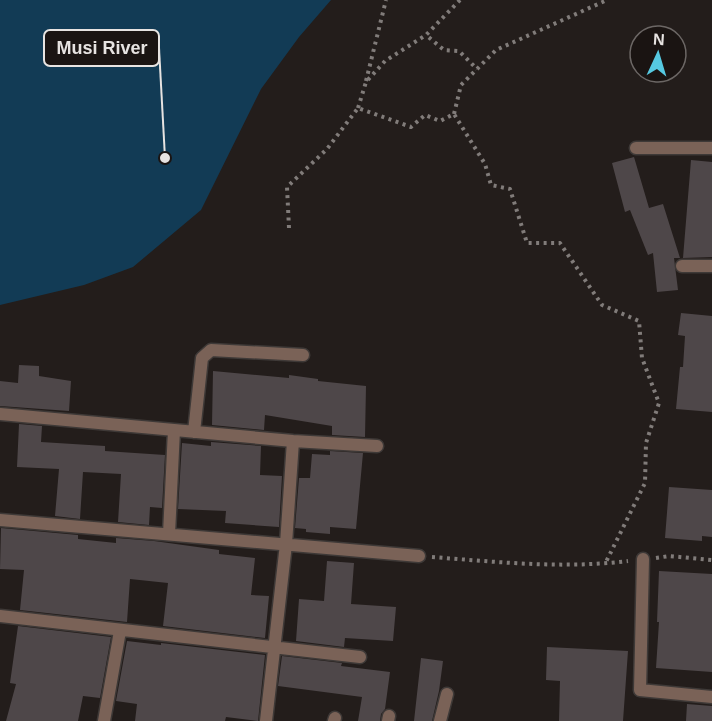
<svg xmlns="http://www.w3.org/2000/svg" width="712" height="721" font-family="Helvetica,sans-serif">
  <style>
    .water { fill: #123b55 }
    .building { fill: #4e4749 }
    .lines { fill: none; stroke-linecap: round; stroke-linejoin: round }
    .street-casing { stroke: #3e3937; stroke-width: 15 }
    .path { stroke: #817c7a; stroke-width: 4; stroke-dasharray: 3 4.5; stroke-linecap: butt }
    .street { stroke: #7a6257; stroke-width: 12 }
    .leader { fill: none; stroke: #e7e3e1; stroke-width: 2 }
    .callout-dot { fill: #e7e3e1; stroke: #1a1412; stroke-width: 2 }
    .callout { fill: #1a1412; stroke: #e7e3e1; stroke-width: 2 }
    .callout-label { font-size: 18px; text-anchor: middle; font-weight: bold; fill: #e7e3e1 }
  </style>
  <rect width="100%" height="100%" fill="#231d1b"/>
  <!-- water -->
  <path class="water" d="M 0,0 L 331,0 L 299,37 L 261,89 L 201,210 L 133,267 L 84,285 L 0,305 Z"/>
  <!-- building -->
  <path class="building" d="M 634,157 L 649,208 L 663,204 L 680,258 L 674,258 L 678,290 L 657,292 L 653,253 L 648,255 L 630,210 L 625,212 L 612,163 Z
    M 691,160 L 712,162 L 712,257 L 683,258 Z
    M 681,313 L 712,316 L 712,412 L 676,409 L 680,367 L 683,367 L 685,336 L 678,335 Z
    M 19,365 L 39,366 L 39,376 L 71,381 L 69,411 L 0,406 L 0,381 L 18,383 Z
    M 213,371 L 289,378 L 289,375 L 318,379 L 318,381 L 366,386 L 365,437 L 332,435 L 332,426 L 265,415 L 264,430 L 212,425 Z
    M 19,424 L 42,426 L 41,442 L 105,446 L 105,451 L 165,455 L 162,508 L 150,507 L 149,525 L 118,522 L 121,474 L 83,472 L 80,519 L 55,516 L 59,469 L 17,467 Z
    M 211,442 L 261,446 L 260,475 L 282,476 L 279,527 L 225,523 L 226,511 L 178,509 L 182,443 L 211,446 Z
    M 330,451 L 363,453 L 356,529 L 330,527 L 330,534 L 306,532 L 306,529 L 295,528 L 299,478 L 310,478 L 312,454 L 330,455 Z
    M 669,487 L 712,490 L 712,537 L 702,536 L 702,541 L 665,538 Z
    M 1,528 L 78,535 L 78,539 L 116,543 L 116,538 L 154,541 L 219,550 L 219,554 L 255,558 L 251,595 L 269,596 L 265,638 L 163,626 L 168,583 L 130,579 L 127,622 L 20,610 L 24,570 L 0,569 Z
    M 327,561 L 354,563 L 351,604 L 396,607 L 393,641 L 345,638 L 344,647 L 296,641 L 299,599 L 324,601 Z
    M 659,571 L 712,574 L 712,672 L 656,668 L 659,622 L 657,622 Z
    M 18,626 L 111,637 L 100,698 L 83,696 L 78,721 L 6,721 L 16,684 L 10,683 Z
    M 127,641 L 161,645 L 161,643 L 265,655 L 258,721 L 226,717 L 225,721 L 135,721 L 137,704 L 116,701 Z
    M 547,647 L 628,651 L 623,721 L 559,721 L 560,681 L 546,680 Z
    M 282,656 L 342,663 L 341,666 L 390,672 L 385,709 L 381,714 L 380,721 L 358,721 L 362,697 L 278,686 Z
    M 421,658 L 443,661 L 439,691 L 432,721 L 414,721 Z
    M 687,704 L 712,706 L 712,721 L 686,721 Z"/>
  <g class="lines">
    <!-- street casing -->
    <g class="street-casing">
      <path id="street" d="M 636,148 L 712,148
        M 682,266 L 712,266
        M 0,414 L 293,441 L 377,446
        M 194,432 L 202,358 L 211,350 L 303,355
        M 0,520 L 419,556
        M 169,534 L 174,430
        M 643,559 L 640,690 L 712,697
        M 0,616 L 360,657
        M 104,721 L 120,631
        M 266,721 L 286,544 L 293,441
        M 334,721 L 335,718
        M 388,721 L 389,716
        M 440,721 L 447,694"/>
    </g>
    <!-- path -->
    <path class="path" d="M 460,0 L 426,35 L 444,50 L 459,51 L 477,69
      M 366,81 L 386,0
      M 358,108 L 366,82 L 385,61 L 426,35
      M 454,114 L 461,85 L 496,50 L 607,0
      M 289,228 L 287,187 L 327,149 L 358,108 L 411,127 L 425,115 L 440,121 L 454,114 L 485,164 L 491,185 L 510,189 L 527,243 L 560,243 L 602,305 L 639,321 L 642,358 L 659,403 L 646,443 L 645,483 L 605,564
      M 432,557 C 497,562 563,569 628,561
      M 656,558 L 669,556 L 712,560"/>
    <!-- street -->
    <use href="#street" class="street"/>
  </g>
  <!-- callouts -->
  <path class="leader" d="M165 158L159 48"/>
  <circle class="callout-dot" cx="165" cy="158" r="6"/>
  <rect class="callout" x="44" y="30" width="115" height="36" rx="6"/>
  <g class="callout-label">
    <text x="102" y="54">Musi River</text>
  </g>
  <!-- north arrow -->
  <g transform="translate(658 54) rotate(4)"><circle r="28" fill="#1a1412" stroke="#6c6765" stroke-width="1.5"/>
  <path d="M0-4.5L10 22L0 15L-10 22Z" fill="#56c9e1"/>
  <text y="-9" font-size="16" font-weight="bold" text-anchor="middle" fill="#e7e3e1">N</text>
  </g>
</svg>
